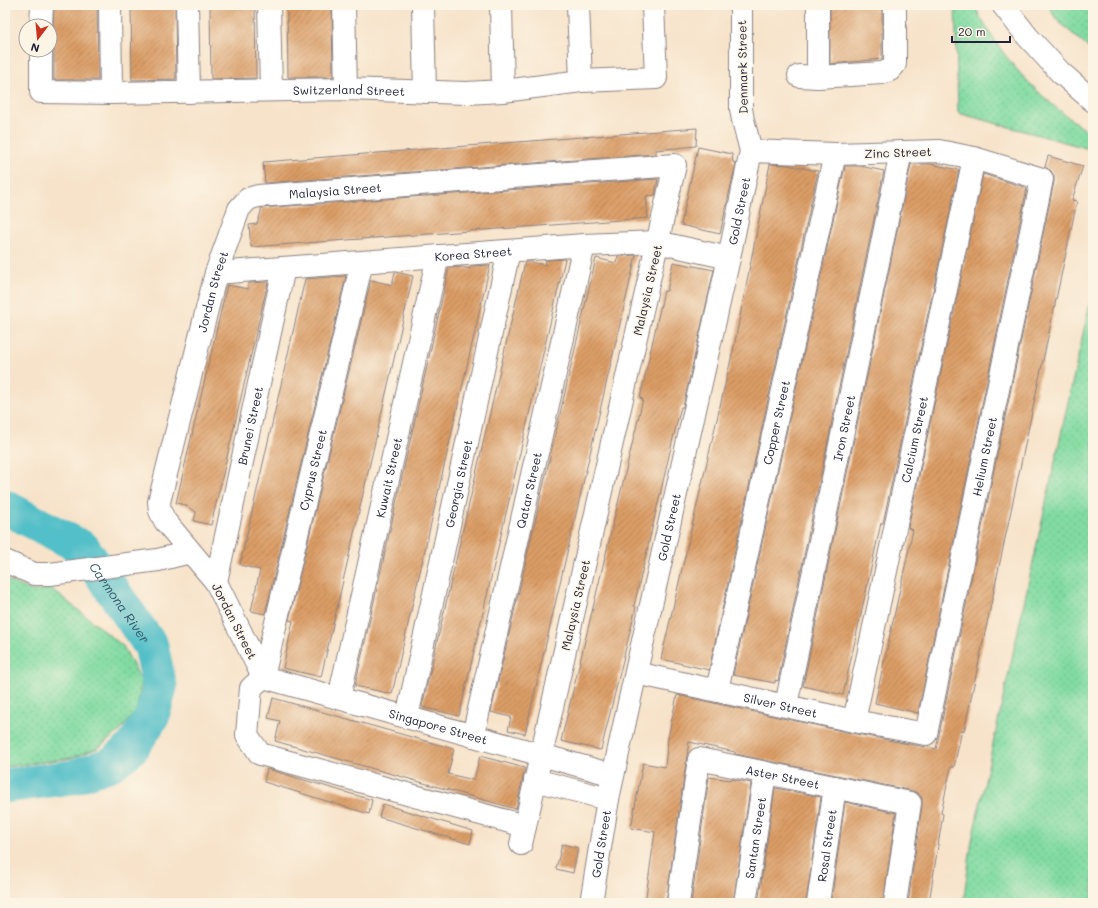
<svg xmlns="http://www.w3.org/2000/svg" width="1098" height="908" font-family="Mali,sans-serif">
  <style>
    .grass { fill: url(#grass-dots); stroke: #527e6e }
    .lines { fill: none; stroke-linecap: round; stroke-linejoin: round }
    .river { stroke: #52bfc8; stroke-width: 35 }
    .building { fill: url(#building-hatch) }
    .minor-casing { stroke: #8c8282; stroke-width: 24 }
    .secondary-casing { stroke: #8c8282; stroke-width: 24 }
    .minor { stroke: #fff; stroke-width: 22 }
    .secondary { stroke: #fff; stroke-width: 22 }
    .labels { text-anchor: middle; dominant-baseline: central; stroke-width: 3; stroke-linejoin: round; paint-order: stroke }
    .street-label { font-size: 12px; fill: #22223b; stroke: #fcf5e5 }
    .water-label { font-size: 13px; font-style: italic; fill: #33596c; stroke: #fcf5e5 }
  </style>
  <defs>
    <pattern id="grass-dots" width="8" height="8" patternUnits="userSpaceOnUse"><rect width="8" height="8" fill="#81dba2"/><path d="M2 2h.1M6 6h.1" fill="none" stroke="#6fbc8c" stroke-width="1.8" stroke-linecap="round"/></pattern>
    <pattern id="building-hatch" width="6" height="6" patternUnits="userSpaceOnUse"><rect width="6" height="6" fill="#db9d66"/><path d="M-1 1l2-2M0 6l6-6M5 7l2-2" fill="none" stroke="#b18055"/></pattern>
  </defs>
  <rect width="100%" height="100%" fill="#fcf5e5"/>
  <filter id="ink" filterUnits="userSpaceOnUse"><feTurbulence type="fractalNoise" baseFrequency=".025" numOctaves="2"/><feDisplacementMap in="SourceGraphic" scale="8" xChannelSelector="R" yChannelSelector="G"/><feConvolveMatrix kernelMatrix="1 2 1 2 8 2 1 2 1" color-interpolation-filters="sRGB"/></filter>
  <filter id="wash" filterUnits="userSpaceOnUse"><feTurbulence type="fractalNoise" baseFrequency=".012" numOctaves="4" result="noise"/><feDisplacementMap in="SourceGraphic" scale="16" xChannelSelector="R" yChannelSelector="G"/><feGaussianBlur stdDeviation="0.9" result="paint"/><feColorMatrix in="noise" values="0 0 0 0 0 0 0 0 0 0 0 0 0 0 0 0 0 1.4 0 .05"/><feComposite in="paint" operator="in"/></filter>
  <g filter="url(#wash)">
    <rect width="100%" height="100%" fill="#f7e3ca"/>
    <!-- grass -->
    <path class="grass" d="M 955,5 L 974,5 C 1002,61 1041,100 1093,135 L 1093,150 L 958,113 Z
      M 1048,5 L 1093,5 L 1093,52 L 1056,19 Z
      M 1093,288 L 1093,903 L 963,903 L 972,840 Z
      M 5,579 L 32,591 L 52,589 L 123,646 L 142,682 L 136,711 L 120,731 L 98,748 L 72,758 L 5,767 Z"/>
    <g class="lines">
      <!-- river -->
      <path class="river" id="s1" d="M 5,507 L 83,548 L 151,646 L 160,687 L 152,717 L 131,749 L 111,764 L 73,777 L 5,786"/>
    </g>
    <g id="blocks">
      <!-- building -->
      <path class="building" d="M 54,5 L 97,5 L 98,80 L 54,80 L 54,50 L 51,43 L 51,33 L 53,27 Z
        M 131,5 L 175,5 L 176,79 L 132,80 Z
        M 210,5 L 255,5 L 256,78 L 211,79 Z
        M 287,5 L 332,5 L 333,77 L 288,77 Z
        M 830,5 L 882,5 L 882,59 L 830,64 Z
        M 697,128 L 696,146 L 656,150 L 656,154 L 265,183 L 263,162 Z
        M 698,147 L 732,154 L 733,162 L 736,163 L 720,234 L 681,225 Z
        M 1048,156 L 1083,166 L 1072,200 L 1077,201 L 964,731 L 962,730 L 954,767 L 951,767 L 941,813 L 943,814 L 929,903 L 908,903 L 922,805 L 922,798 L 918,793 L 913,791 L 735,754 L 735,752 L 689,742 L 666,903 L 645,903 L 655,832 L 631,828 L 643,763 L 665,767 L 668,738 L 677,695 L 851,733 L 936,749 L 1054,182 L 1054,176 L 1051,171 L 1045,167 Z
        M 770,164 L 787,165 L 818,171 L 709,670 L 661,659 L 735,342 Z
        M 911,164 L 931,164 L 959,170 L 883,523 L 881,523 L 843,695 L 803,686 Z
        M 845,166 L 860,166 L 884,171 L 778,681 L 775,680 L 775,683 L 733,675 Z
        M 983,174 L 1027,188 L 918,713 L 875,703 L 913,530 L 908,528 Z
        M 658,179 L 655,195 L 646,196 L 648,218 L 251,247 L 249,225 L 257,224 L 261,212 L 261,208 Z
        M 636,255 L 525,734 L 508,730 L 511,717 L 491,712 L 596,258 L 616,263 L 618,256 Z
        M 565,259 L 459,716 L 422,707 L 525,262 L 531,262 L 545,265 L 546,260 Z
        M 673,262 L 714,270 L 683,407 L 681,407 L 675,430 L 634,606 L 636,607 L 601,750 L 561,741 L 643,399 L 640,398 L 664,291 L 667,291 Z
        M 490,265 L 392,694 L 355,686 L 449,268 L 462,267 L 470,269 L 471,266 Z
        M 395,272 L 413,276 L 321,677 L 283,668 L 293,621 L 289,620 L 371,280 L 392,285 Z
        M 346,276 L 265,614 L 251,611 L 260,570 L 240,565 L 305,279 Z
        M 268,282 L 211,525 L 194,521 L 196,512 L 185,505 L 176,503 L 227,285 L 248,289 L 249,283 Z
        M 273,698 L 454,749 L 448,774 L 474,780 L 480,756 L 525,768 L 516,809 L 275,741 L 280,721 L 268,718 Z
        M 267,769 L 372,800 L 369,814 L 264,782 Z
        M 709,777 L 731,780 L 731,779 L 751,783 L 733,903 L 691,903 Z
        M 775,788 L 821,797 L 806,903 L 758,903 Z
        M 845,802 L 896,813 L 883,903 L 831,903 Z
        M 383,804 L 473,831 L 470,844 L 379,817 Z
        M 562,844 L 578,848 L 573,873 L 556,869 Z"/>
    </g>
  </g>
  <g filter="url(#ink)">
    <use href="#blocks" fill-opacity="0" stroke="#8c8282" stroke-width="1"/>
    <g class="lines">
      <!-- minor casing -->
      <g class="minor-casing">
        <g id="minor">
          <path d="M 110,5 L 111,93"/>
          <path d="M 187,5 L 189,92"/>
          <path d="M 269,5 L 271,90"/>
          <path d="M 344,5 L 346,89"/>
          <path d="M 423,5 L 425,92"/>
          <path d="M 501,5 L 503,91"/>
          <path d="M 578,5 L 581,81"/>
          <path d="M 41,26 L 42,5"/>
          <path id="s2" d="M 41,50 L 41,92 L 111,93 L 346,89 L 466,93 L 503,91 L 581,81 L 656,78 L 653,5"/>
          <path d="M 799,76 L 818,77 L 882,73 L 890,70 L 895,64 L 895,5"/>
          <path d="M 818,77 L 818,5"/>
          <path id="s3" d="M 216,273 L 584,245 L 657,242 L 729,258"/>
          <path d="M 5,561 L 34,574 L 50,574 L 158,560 L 190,552"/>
          <path id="s4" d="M 216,582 L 284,268"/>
          <path id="s5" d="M 636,673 L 854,721 L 926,734 L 1042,179 L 974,158 L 939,151 L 835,154 L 751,151"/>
          <path id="s6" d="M 263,677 L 216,582 L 165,521 L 160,511 L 159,502 L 216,273 L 239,209 L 248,199 L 258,196 L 675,165 L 521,844"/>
          <path id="s7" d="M 263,677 L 362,262"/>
          <path id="s8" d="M 263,677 L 613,775"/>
          <path d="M 263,677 L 251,688 L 247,735 L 260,754 L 525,826"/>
          <path id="s9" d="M 717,690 L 835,154"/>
          <path id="s10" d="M 339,698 L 438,256"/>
          <path id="s11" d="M 786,705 L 901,152"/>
          <path id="s12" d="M 407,717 L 509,251"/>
          <path id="s13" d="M 854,721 L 974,158"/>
          <path id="s14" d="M 473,736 L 584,245"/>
          <path d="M 535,780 L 608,799"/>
          <path id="s15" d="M 591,903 L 608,799 L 629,703 L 729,258 L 751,151 L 743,120 L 741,109 L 741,5"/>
          <path id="s16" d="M 678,903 L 699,759 L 910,803 L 895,903"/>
          <path id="s17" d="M 745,903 L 765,773"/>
          <path id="s18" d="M 818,903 L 835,787"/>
        </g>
      </g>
      <!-- secondary casing -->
      <g class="secondary-casing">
        <path id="secondary" d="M 1003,5 L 1027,36 L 1060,72 L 1093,101"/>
      </g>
      <!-- minor -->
      <use href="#minor" class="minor"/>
      <!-- secondary -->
      <use href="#secondary" class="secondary"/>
    </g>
  </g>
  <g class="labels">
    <!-- street labels -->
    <g class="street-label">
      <text transform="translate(742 67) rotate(-91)">Denmark Street</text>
      <text stroke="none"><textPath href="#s2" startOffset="350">Switzerland Street</textPath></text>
      <text transform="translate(898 152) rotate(-2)">Zinc Street</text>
      <text stroke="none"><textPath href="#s6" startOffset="611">Malaysia Street</textPath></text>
      <text stroke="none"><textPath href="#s15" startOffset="708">Gold Street</textPath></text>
      <text stroke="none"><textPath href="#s3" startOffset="258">Korea Street</textPath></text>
      <text transform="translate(647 290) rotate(-77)">Malaysia Street</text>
      <text stroke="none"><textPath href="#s6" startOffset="423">Jordan Street</textPath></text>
      <text stroke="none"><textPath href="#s9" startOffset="274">Copper Street</textPath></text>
      <text stroke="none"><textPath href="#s4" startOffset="160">Brunei Street</textPath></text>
      <text stroke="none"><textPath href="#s11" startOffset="283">Iron Street</textPath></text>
      <text stroke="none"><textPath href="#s13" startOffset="288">Calcium Street</textPath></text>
      <text stroke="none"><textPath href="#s5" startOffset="580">Helium Street</textPath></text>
      <text stroke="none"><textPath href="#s7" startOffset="213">Cyprus Street</textPath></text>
      <text stroke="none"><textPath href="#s10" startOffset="226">Kuwait Street</textPath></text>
      <text stroke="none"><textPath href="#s12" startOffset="239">Georgia Street</textPath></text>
      <text stroke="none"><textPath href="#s14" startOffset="252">Qatar Street</textPath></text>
      <text stroke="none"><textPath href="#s15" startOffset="384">Gold Street</textPath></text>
      <text transform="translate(575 605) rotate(-77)">Malaysia Street</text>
      <text transform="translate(235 621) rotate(63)">Jordan Street</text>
      <text stroke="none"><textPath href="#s5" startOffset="148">Silver Street</textPath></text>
      <text stroke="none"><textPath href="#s8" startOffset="182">Singapore Street</textPath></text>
      <text stroke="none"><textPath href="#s16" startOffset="231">Aster Street</textPath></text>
      <text stroke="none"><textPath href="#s17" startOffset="66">Santan Street</textPath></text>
      <text stroke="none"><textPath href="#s15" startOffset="60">Gold Street</textPath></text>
      <text stroke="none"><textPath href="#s18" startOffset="58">Rosal Street</textPath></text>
    </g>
    <!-- water labels -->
    <g class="water-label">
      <text stroke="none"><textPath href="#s1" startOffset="154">Carmona River</textPath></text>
    </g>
  </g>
  <!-- margin -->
  <rect width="1098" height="908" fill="none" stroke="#fcf5e5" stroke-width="20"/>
  <!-- north arrow -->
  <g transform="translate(38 38) rotate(196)"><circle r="19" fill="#fcf5e5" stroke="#a5a1a1"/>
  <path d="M0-3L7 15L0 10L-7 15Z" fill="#c8321e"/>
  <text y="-6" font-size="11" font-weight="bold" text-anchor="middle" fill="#22223b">N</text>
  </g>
  <!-- scale -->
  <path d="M952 36v6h58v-6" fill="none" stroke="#22223b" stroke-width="2"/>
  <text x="958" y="36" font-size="12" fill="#22223b" stroke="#fcf5e5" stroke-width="3" paint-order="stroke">20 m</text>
</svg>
